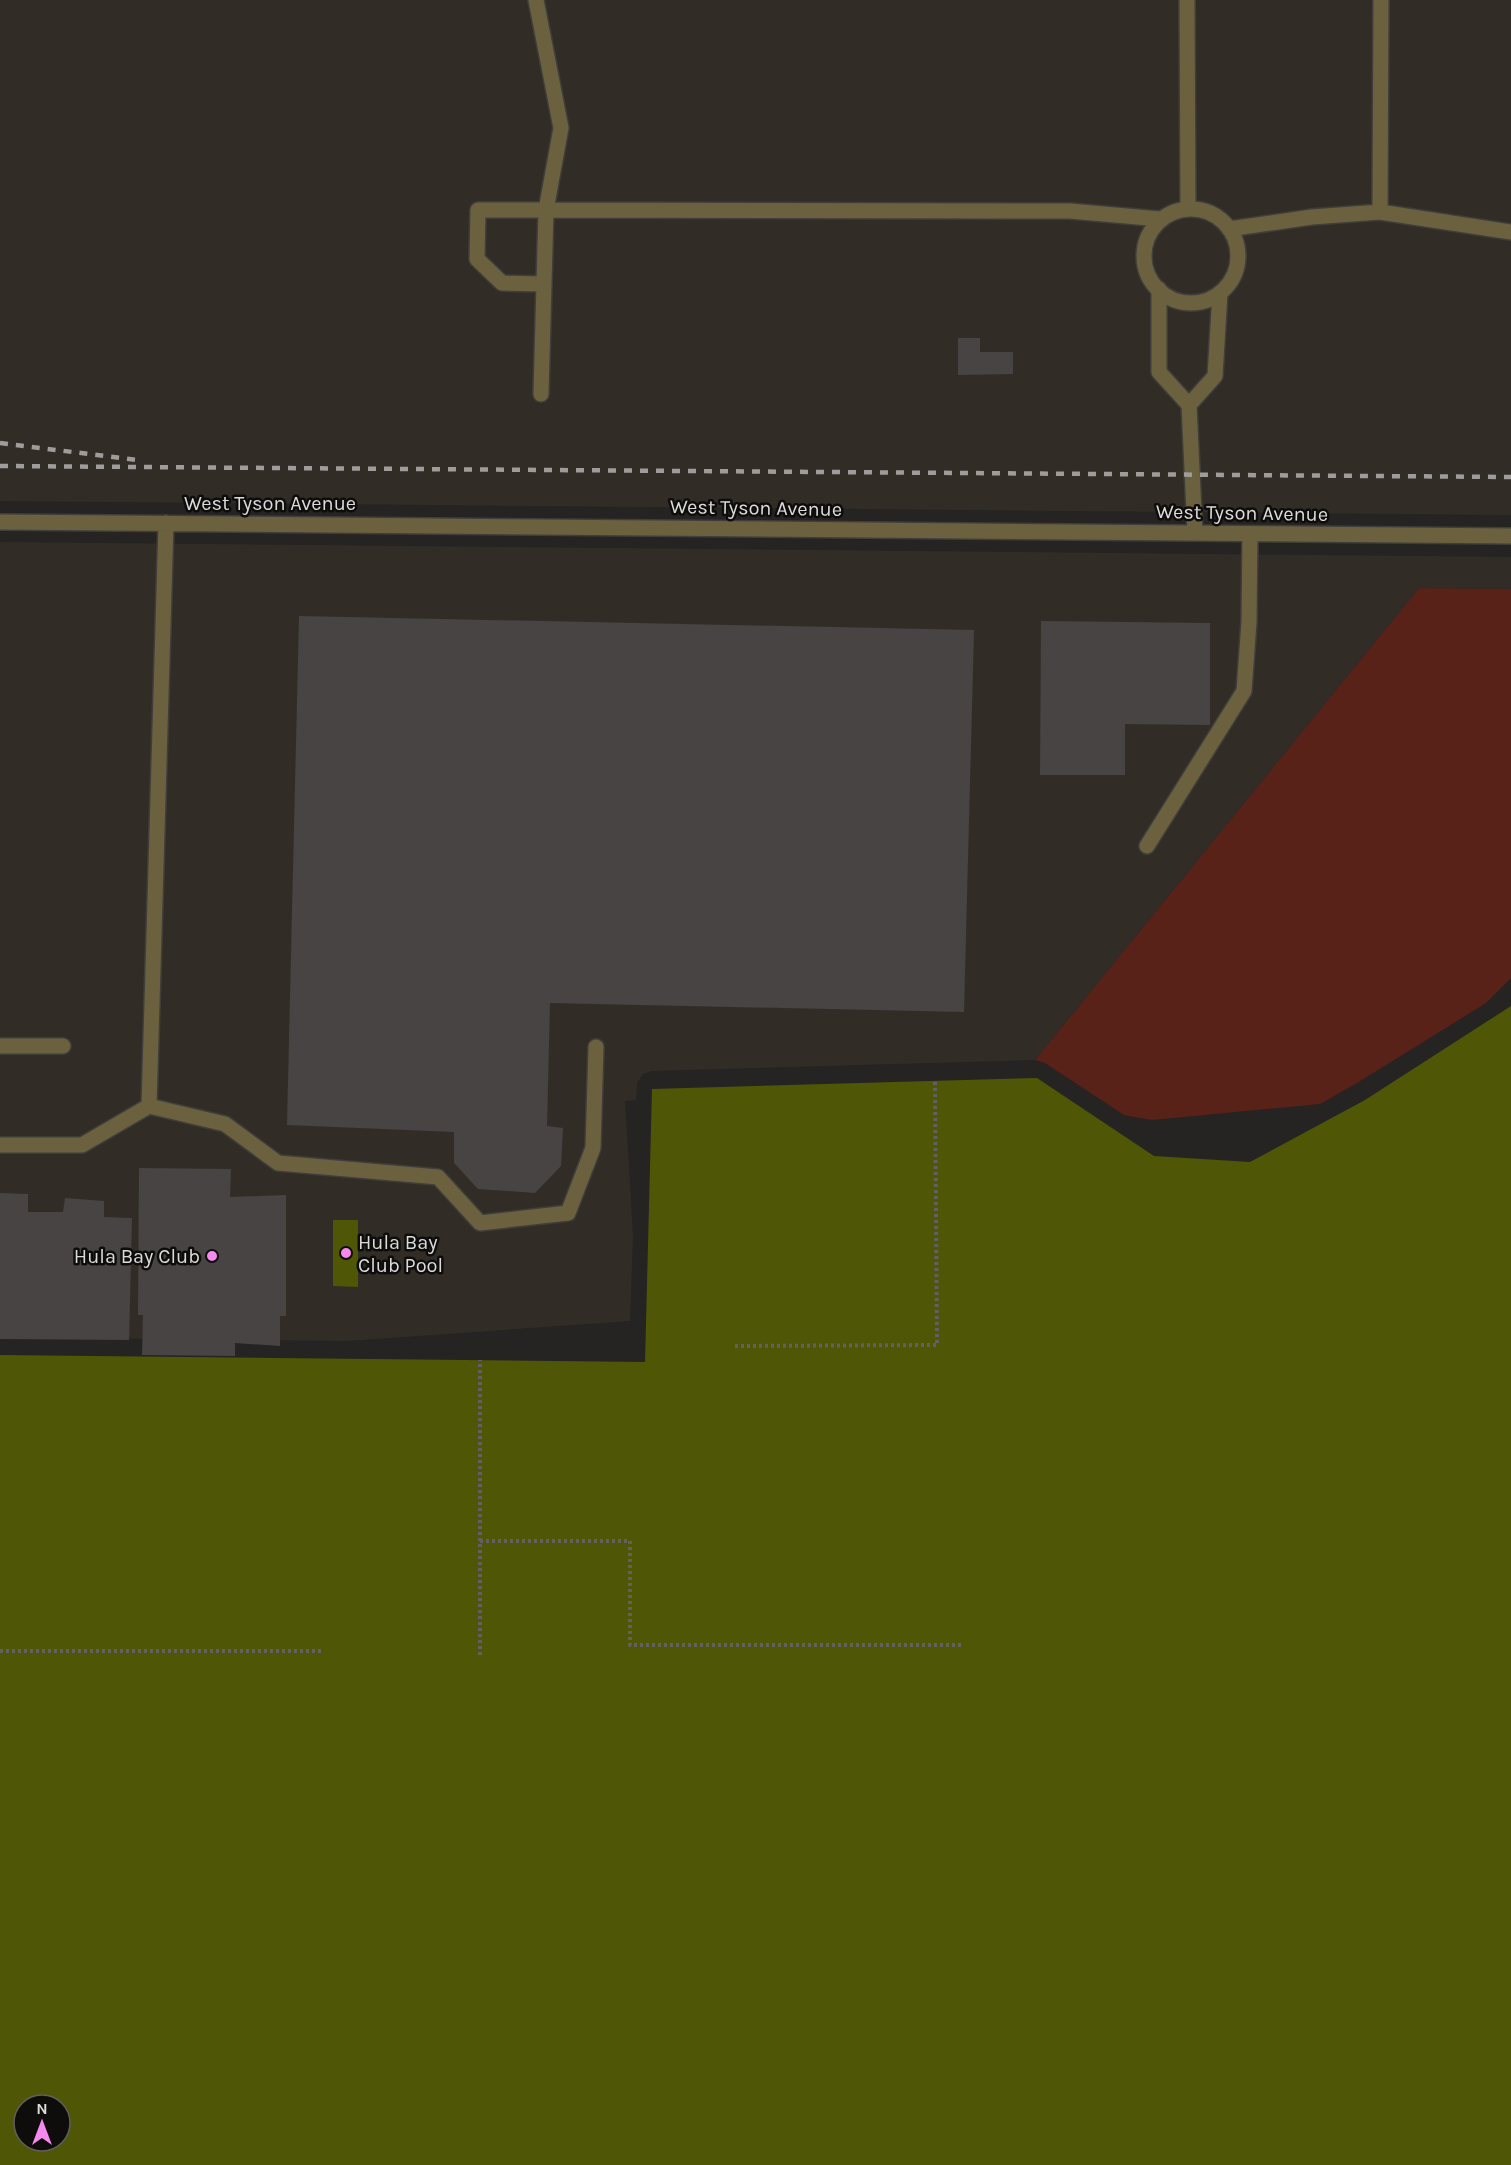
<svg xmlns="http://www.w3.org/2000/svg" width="1511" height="2165" font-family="Karla,sans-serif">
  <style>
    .built { fill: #312d26 }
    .green { fill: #582218 }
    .water { fill: #4f5606; fill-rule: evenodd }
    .building { fill: #474443 }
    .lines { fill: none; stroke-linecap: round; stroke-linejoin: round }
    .minor-casing { stroke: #3f3e3c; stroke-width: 18 }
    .path { stroke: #626160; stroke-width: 4; stroke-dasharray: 3 3; stroke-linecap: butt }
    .minor { stroke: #6b613e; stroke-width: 15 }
    .rail { stroke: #9e9d9c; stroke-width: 4.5; stroke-dasharray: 8 8; stroke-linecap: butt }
    .poi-dot { fill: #f589ee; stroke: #0e0d0c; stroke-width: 2 }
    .labels { text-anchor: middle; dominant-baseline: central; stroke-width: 5; stroke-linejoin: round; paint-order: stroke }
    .street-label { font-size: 20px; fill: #dcdbda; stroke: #0e0d0c }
    .poi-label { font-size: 20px; fill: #dcdbda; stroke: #0e0d0c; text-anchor: start }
  </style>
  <rect width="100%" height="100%" fill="#252422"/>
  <!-- built -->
  <path class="built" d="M 0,0 L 1511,0 L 1511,515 L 0,501 Z
    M 0,542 L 1511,557 L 1511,589 L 1419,588 L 1035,1060 L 652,1071 L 643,1074 L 637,1083 L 636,1100 L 625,1101 L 633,1237 L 630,1321 L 347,1341 L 0,1337 Z"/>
  <!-- green -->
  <path class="green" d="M 1419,588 L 1511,589 L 1511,978 L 1486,1003 L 1357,1083 L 1320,1104 L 1152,1120 L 1124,1115 L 1045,1063 L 1035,1060 Z"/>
  <!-- water -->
  <path class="water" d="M 1511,1006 L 1511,2165 L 0,2165 L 0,1355 L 645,1362 L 652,1089 L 1037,1078 L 1154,1156 L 1250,1162 L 1365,1100 ZM 24,2105 L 60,2105 L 60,2141 L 24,2141 Z
    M 333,1220 L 358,1220 L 358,1287 L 333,1286 Z"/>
  <!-- building -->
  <path class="building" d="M 958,338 L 980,338 L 980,352 L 1013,352 L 1013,374 L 958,375 Z
    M 299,616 L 974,630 L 964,1012 L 550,1003 L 547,1126 L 563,1128 L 561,1166 L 535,1193 L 478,1189 L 454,1163 L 454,1132 L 287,1125 Z
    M 1041,621 L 1210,623 L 1210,725 L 1125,724 L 1125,775 L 1040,775 Z
    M 139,1168 L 231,1169 L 230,1197 L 286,1195 L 286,1316 L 280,1316 L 280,1346 L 235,1343 L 235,1356 L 142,1355 L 143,1315 L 138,1315 Z
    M 0,1193 L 28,1194 L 28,1212 L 63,1212 L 65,1198 L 104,1201 L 104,1217 L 132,1218 L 129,1340 L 0,1339 Z"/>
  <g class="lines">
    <!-- minor casing -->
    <g class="minor-casing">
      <path id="minor" d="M 536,0 L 561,128 L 546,210 L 478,210 L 477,259 L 502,283 L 544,284
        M 1187,0 L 1188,209
        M 1381,0 L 1380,212 L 1511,232
        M1144 256a47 47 0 1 1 94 0a47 47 0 1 1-94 0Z
        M 1229,229 L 1312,217 L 1380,212
        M 1159,289 L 1159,372 L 1189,405 L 1195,533
        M 541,394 L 546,210 L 1070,211 L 1160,219
        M 1189,405 L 1215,376 L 1220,293
        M 0,522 L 1511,536
        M 166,523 L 149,1106 L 225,1124 L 278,1163 L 438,1177 L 480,1223 L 568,1213 L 593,1148 L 596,1047
        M 1147,846 L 1244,691 L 1249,622 L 1250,534
        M 0,1046 L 63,1046
        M 0,1145 L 82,1145 L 149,1106"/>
    </g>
    <!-- path -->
    <path class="path" d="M 735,1346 L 937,1345 L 935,1081
      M 480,1541 L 630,1541 L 630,1645 L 962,1645
      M 0,1651 L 322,1651
      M 480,1655 L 480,1360"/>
    <!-- minor -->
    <use href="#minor" class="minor"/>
    <!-- rail -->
    <path class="rail" d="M 0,443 L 137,460
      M 0,466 L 1511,477"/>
  </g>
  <!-- markers -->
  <g class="poi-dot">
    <circle cx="346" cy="1253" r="6"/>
    <circle cx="212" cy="1256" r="6"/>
  </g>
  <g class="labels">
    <!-- street labels -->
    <g class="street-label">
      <text x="270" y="503">West Tyson Avenue</text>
      <text transform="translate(756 508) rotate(1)">West Tyson Avenue</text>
      <text transform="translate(1242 513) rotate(1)">West Tyson Avenue</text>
    </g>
    <!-- poi labels -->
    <g class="poi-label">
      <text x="358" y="1242">Hula Bay<tspan x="358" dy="23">Club Pool</tspan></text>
      <text x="200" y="1256" text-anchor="end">Hula Bay Club</text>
    </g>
  </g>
  <!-- north arrow -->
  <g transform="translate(42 2123)"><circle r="28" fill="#0e0d0c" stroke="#605f5e" stroke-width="1.5"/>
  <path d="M0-4.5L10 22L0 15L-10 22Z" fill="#f589ee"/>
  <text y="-9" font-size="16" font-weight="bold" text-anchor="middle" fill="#dcdbda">N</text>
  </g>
</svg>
